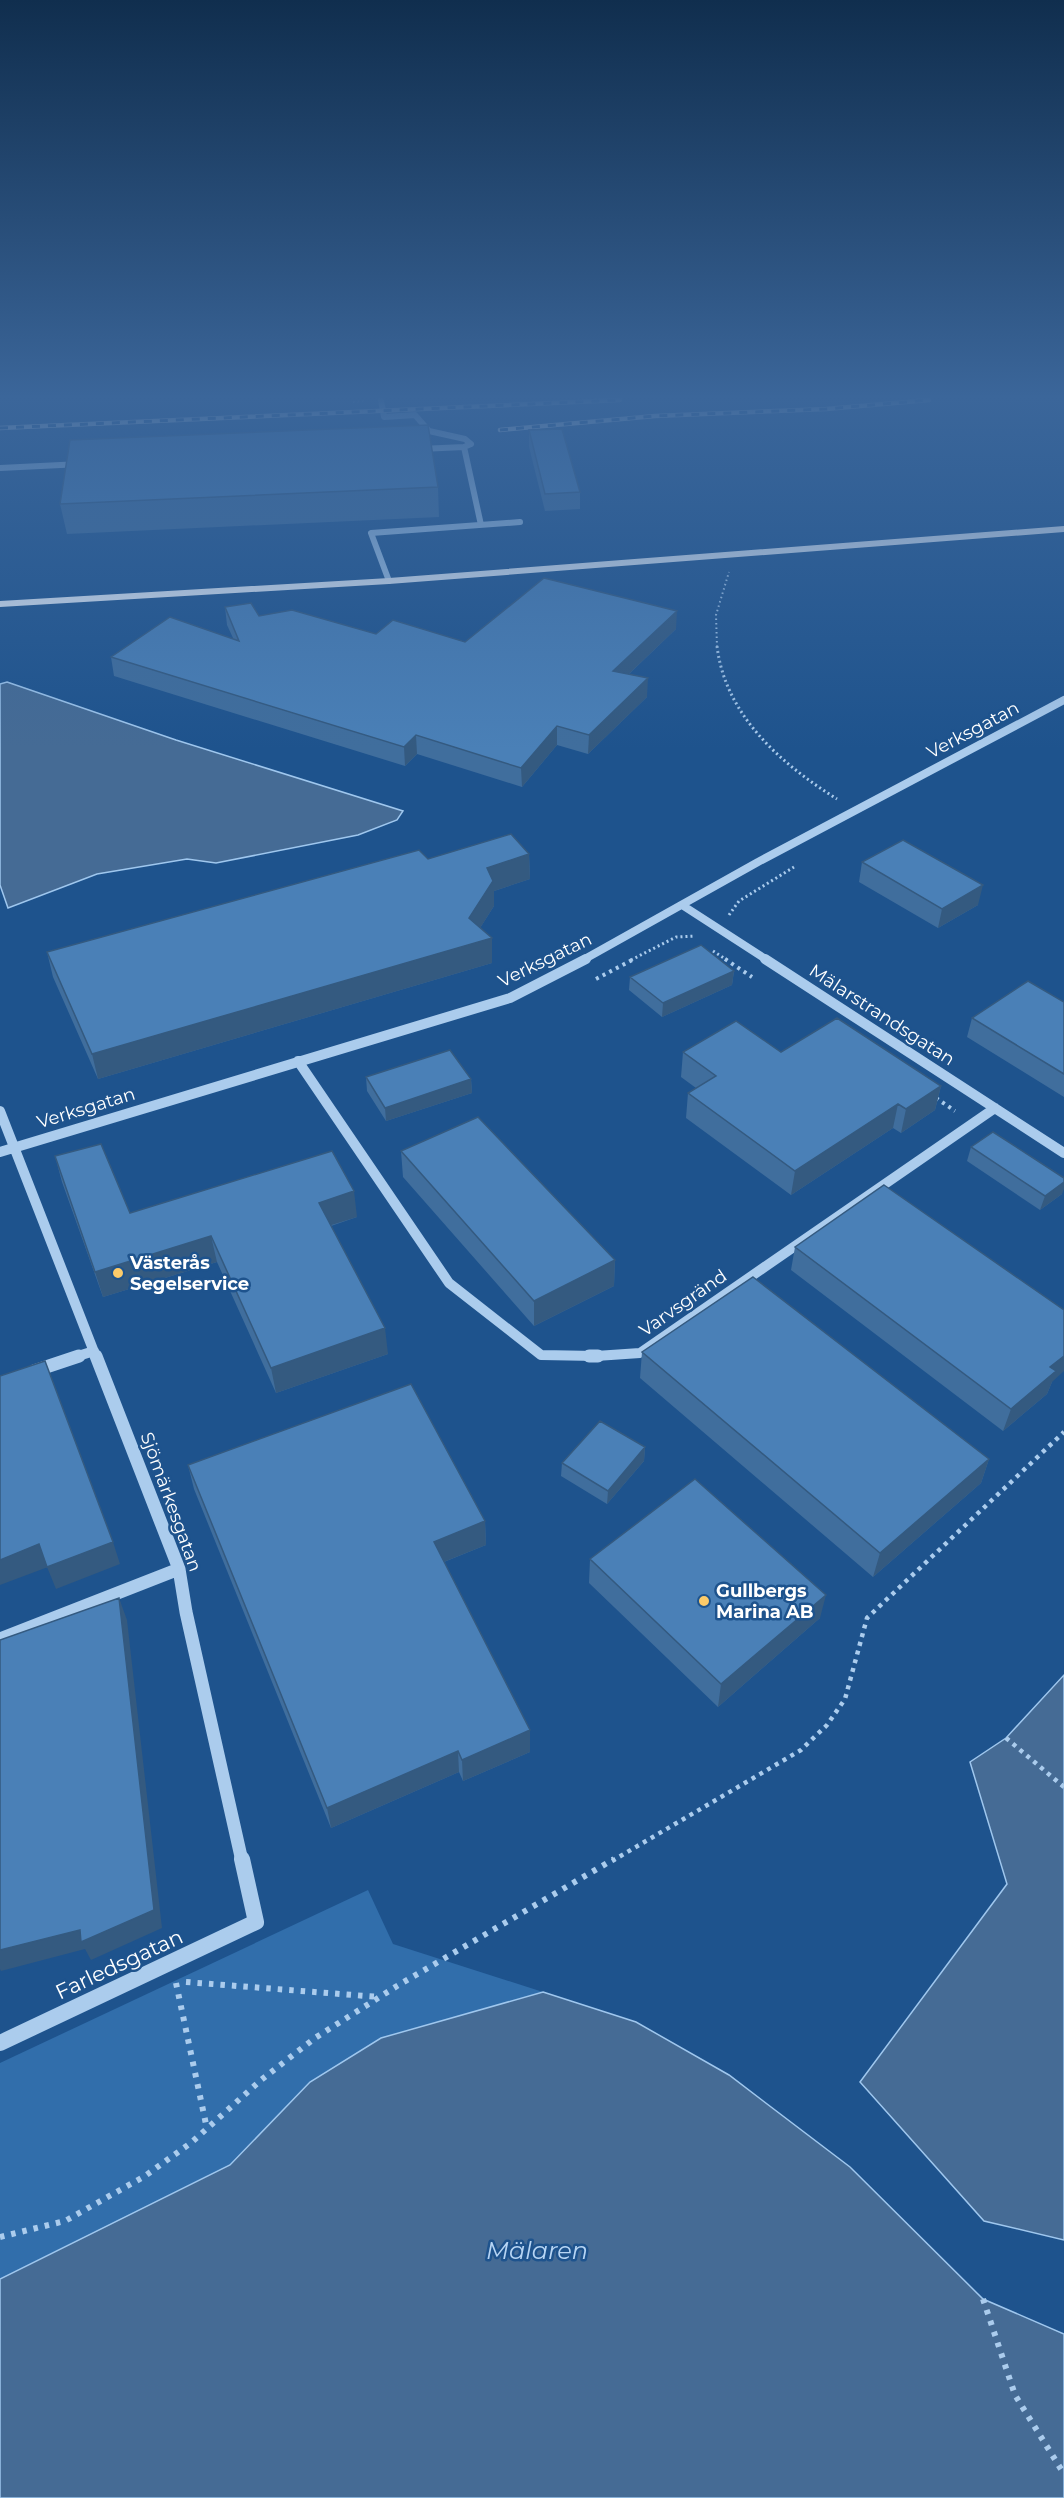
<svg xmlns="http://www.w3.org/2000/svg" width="1064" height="2498" font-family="Montserrat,sans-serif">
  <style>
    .green { fill: #316eab }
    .water { fill: #456b95; stroke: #9fc7ee; stroke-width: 1.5 }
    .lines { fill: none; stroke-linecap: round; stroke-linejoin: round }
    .path-far4 { stroke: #abcced; stroke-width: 2; stroke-dasharray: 1.5 3; stroke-linecap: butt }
    .path-far3 { stroke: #abcced; stroke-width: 3; stroke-dasharray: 2 3; stroke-linecap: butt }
    .path-far2 { stroke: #abcced; stroke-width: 4; stroke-dasharray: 3 4.5; stroke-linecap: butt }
    .path-far1 { stroke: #abcced; stroke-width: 4.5; stroke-dasharray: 4 5; stroke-linecap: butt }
    .path { stroke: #abcced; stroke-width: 6; stroke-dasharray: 4.5 7; stroke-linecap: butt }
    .minor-far4 { stroke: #abcced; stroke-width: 6 }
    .minor-far3 { stroke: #abcced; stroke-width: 8 }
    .minor-far2 { stroke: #abcced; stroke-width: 10 }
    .minor-far1 { stroke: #abcced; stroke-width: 13 }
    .minor { stroke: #abcced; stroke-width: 16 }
    .major { fill: #f1f7ff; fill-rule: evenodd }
    .rail-casing { stroke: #fff; stroke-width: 4.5 }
    .rail { stroke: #1e538d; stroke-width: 3; stroke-dasharray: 8; stroke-linecap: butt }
    .wall { fill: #406e9d }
    .shaded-wall { fill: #345a80 }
    .building { fill: #4a80b7; stroke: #345a80; stroke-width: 1.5 }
    .poi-dot { fill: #fccb6a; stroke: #1e538d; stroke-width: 2 }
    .labels { text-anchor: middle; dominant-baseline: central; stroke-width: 5; stroke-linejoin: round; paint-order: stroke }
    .street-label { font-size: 18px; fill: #fff; stroke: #1e538d }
    .poi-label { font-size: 18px; font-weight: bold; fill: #fff; stroke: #1e538d; text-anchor: start }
    .near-street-label { font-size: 21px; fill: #fff; stroke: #1e538d }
    .near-water-label { font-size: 24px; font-style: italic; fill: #b7d5f4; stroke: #1e538d }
  </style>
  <rect width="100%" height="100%" fill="#1e538d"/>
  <!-- green -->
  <path class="green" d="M 368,1890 L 393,1944 L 543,1992 L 381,2038 L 310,2082 L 230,2165 L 0,2279 L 0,2063 Z"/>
  <!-- water -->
  <path class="water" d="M 7,682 L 176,740 L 403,811 L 397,820 L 358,835 L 216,863 L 187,859 L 97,874 L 8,908 L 0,885 L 0,684 Z
    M 1064,1675 L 1064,2240 L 984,2221 L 860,2082 L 1007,1884 L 970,1762 L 1006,1738 Z
    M 543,1992 L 636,2022 L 729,2075 L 850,2167 L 983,2299 L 1064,2334 L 1064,2498 L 0,2498 L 0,2279 L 230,2165 L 310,2082 L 381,2038 Z"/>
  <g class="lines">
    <!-- path-far4 -->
    <path class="path-far4" d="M 353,402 L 365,401
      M 717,647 L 716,615 L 729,572"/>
    <!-- path-far3 -->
    <path class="path-far3" d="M 717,646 C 725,715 781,764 837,799
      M 729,915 L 739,901 L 794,867
      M 713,951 L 727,960
      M 631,960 L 676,937 L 695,936"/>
    <!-- path-far2 -->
    <path class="path-far2" d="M 725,959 L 752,977
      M 596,979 L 634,959
      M 936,1098 L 955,1111"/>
    <!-- path-far1 -->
    <path class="path-far1" d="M 1006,1738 L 1064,1787
      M 612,1861 L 801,1750 L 827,1725 L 845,1699 L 867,1618 L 1064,1432"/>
    <!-- path -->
    <path class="path" d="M 186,1982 L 379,1997
      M 176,1983 L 207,2129
      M 0,2237 L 65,2221 L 145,2176 L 192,2142 L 261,2080 L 315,2038 L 397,1986 L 614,1859
      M 983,2299 L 1015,2395 L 1064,2474"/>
    <!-- minor-far4 -->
    <path class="minor-far4" d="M 381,400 L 384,417 L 415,415 L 429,431 L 465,439 L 471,444 L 464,447 L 420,449
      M 464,447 L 481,525
      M 0,468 L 81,464
      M 389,581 L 371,533 L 520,522"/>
    <!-- minor-far3 -->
    <path class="minor-far3" d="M 682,905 L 767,960
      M 583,960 L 758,862 L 1064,700"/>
    <!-- minor-far2 -->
    <path class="minor-far2" d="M 765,959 L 1064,1153
      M 298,1061 L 449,1283 L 541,1355 L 596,1356 L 640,1353 L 995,1108
      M 0,1111 L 96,1357
      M 0,1152 L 510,998 L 586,959
      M 75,1357 L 94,1351"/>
    <!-- minor-far1 -->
    <path class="minor-far1" d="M 96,1356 L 179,1569 L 186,1612 L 242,1861
      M 589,1356 L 598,1356
      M 34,1371 L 79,1356
      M 0,1639 L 179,1569"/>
    <!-- minor -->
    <path class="minor" d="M 0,2043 L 256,1922 L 242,1859"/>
    <!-- major -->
    <path class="major" d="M 1064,526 L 1064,532 L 389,584 L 0,607 L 0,601 L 389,578 Z"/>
    <!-- rail casing -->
    <g class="rail-casing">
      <path id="rail" d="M 0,428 L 620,400
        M 500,430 L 655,416 L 826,409 L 929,400"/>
    </g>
    <!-- rail -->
    <use href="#rail" class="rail"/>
  </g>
  <!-- wall -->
  <path class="wall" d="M 529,430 L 580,492 L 580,509 L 545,511 L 529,447 Z
    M 438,487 L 439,517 L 67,534 L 60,504 Z
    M 225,607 L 259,616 L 376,634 L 465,642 L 676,629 L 629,674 L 647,697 L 588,754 L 557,745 L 522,787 L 417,754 L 405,766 L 114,676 L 111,657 L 233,638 L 227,625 Z
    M 529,854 L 530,879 L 494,891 L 494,906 L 480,928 L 492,963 L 98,1079 L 53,977 L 47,952 L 428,859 Z
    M 862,862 L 978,905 L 938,928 L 859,882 Z
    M 734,971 L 732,985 L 662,1017 L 629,990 L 630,977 Z
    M 1064,1002 L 1064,1097 L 967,1037 L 972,1018 Z
    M 683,1052 L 781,1052 L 941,1086 L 935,1110 L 901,1133 L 893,1128 L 791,1195 L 686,1118 L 688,1093 L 696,1088 L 681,1077 Z
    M 366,1077 L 471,1079 L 472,1093 L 386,1121 L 367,1091 Z
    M 971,1147 L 1062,1194 L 1040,1210 L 967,1161 Z
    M 401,1151 L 615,1260 L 614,1286 L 534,1326 L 403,1177 Z
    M 55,1156 L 130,1213 L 357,1217 L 331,1226 L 388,1354 L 276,1393 L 217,1262 L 103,1297 L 62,1182 Z
    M 795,1247 L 1052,1382 L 1047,1394 L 1003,1431 L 791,1270 Z
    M 642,1352 L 989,1459 L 981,1483 L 873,1577 L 640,1378 Z
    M 645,1447 L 644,1461 L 607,1504 L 561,1476 L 562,1463 Z
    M 188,1465 L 485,1521 L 486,1545 L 444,1562 L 530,1752 L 463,1781 L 459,1772 L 331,1828 L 194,1489 Z
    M 590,1559 L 820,1618 L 718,1707 L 589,1583 Z"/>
  <!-- shaded-wall -->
  <path class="shaded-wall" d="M 677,611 L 676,629 L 613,689 L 613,671 Z
    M 648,678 L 647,697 L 588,754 L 589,735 Z
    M 557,726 L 557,745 L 522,787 L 521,768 Z
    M 416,735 L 417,754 L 405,766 L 404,747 Z
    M 529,854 L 530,879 L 494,891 L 494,906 L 470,944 L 469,918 L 487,868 Z
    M 983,885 L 978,905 L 938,928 L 942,909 Z
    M 492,938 L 492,963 L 98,1079 L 92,1054 Z
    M 734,971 L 732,985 L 662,1017 L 663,1003 Z
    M 471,1079 L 472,1093 L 386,1121 L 385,1108 Z
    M 941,1086 L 935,1110 L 901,1133 L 906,1109 Z
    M 898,1104 L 893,1128 L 791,1195 L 795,1171 Z
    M 1064,1182 L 1064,1189 L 1062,1194 L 1040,1210 L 1045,1196 Z
    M 354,1191 L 357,1217 L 322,1228 L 319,1203 Z
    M 211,1236 L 217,1262 L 103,1297 L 95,1272 Z
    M 615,1260 L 614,1286 L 534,1326 L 534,1301 Z
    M 385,1328 L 388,1354 L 276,1393 L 271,1368 Z
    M 1064,1356 L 1064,1371 L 1052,1382 L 1047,1394 L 1003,1431 L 1011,1409 L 1050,1367 Z
    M 645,1447 L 644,1461 L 607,1504 L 608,1491 Z
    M 989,1459 L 981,1483 L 873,1577 L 880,1553 Z
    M 485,1521 L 486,1545 L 436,1565 L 434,1542 Z
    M 113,1542 L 120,1564 L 56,1589 L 47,1567 Z
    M 39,1544 L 48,1567 L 0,1585 L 0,1560 Z
    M 826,1595 L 820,1618 L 718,1707 L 721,1684 Z
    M 119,1598 L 127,1620 L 162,1928 L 91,1960 L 85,1949 L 1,1971 L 0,1969 L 0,1950 L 80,1930 Z
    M 530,1730 L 530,1752 L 463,1781 L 462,1760 Z
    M 458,1751 L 459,1772 L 331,1828 L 327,1808 Z"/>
  <!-- building -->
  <path class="building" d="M 428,425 L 438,487 L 60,504 L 70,440 Z
    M 562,429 L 580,492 L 545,494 L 529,430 Z
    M 544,578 L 677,611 L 613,671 L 648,678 L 589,735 L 557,726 L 521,768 L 416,735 L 404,747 L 111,657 L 170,617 L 239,641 L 225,607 L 251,603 L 259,616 L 292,610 L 376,634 L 393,620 L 465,642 Z
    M 511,834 L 529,854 L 487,868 L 493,881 L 469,918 L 492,938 L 92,1054 L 47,952 L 419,850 L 428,859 Z
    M 903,840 L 983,885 L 942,909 L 862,862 Z
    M 701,945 L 734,971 L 663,1003 L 630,977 Z
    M 1028,981 L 1064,1002 L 1064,1074 L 972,1018 Z
    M 837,1018 L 941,1086 L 906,1109 L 898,1104 L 795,1171 L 688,1093 L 716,1076 L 683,1052 L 736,1021 L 781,1052 Z
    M 450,1050 L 471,1079 L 385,1108 L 366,1077 Z
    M 478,1117 L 615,1260 L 534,1301 L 401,1151 Z
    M 993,1132 L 1064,1178 L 1064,1182 L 1045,1196 L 971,1147 Z
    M 101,1144 L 130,1213 L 332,1151 L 354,1191 L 319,1203 L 385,1328 L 271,1368 L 211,1236 L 95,1272 L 55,1156 Z
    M 884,1185 L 1064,1310 L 1064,1356 L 1050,1367 L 1056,1371 L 1011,1409 L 795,1247 Z
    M 753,1277 L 989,1459 L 880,1553 L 642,1352 Z
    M 45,1361 L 113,1542 L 47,1567 L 39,1544 L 0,1560 L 0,1376 Z
    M 411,1384 L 485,1521 L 434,1542 L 530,1730 L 462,1760 L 458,1751 L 327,1808 L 188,1465 Z
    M 600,1421 L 645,1447 L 608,1491 L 562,1463 Z
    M 695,1479 L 826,1595 L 721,1684 L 590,1559 Z
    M 119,1598 L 154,1910 L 81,1942 L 80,1930 L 0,1950 L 0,1640 Z"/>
  <!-- sky -->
  <linearGradient id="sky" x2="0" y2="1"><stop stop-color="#102e4e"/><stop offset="0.53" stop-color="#3b669a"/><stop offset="1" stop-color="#3b669a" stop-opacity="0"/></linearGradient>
  <rect width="1064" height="749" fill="url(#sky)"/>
  <!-- markers -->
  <g class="poi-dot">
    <circle cx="118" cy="1273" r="6"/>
    <circle cx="704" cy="1601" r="6"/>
  </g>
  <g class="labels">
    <!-- street labels -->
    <g class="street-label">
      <text transform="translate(973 730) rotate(-28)">Verksgatan</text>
      <text transform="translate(545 960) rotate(-26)">Verksgatan</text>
      <text transform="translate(882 1015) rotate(33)">Mälarstrandsgatan</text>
      <text transform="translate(86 1108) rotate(-17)">Verksgatan</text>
      <text transform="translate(683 1303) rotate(-35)">Varvsgränd</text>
      <text transform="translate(171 1502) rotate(70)">Sjömärkesgatan</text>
    </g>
    <!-- poi labels -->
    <g class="poi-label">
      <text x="130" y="1263">Västerås<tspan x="130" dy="21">Segelservice</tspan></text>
      <text x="716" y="1591">Gullbergs<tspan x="716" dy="21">Marina AB</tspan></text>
    </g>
    <!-- near-street labels -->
    <g class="near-street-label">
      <text transform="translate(119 1964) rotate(-25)">Farledsgatan</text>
    </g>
    <!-- near-water labels -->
    <g class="near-water-label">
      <text x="537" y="2250">Mälaren</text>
    </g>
  </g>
</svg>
